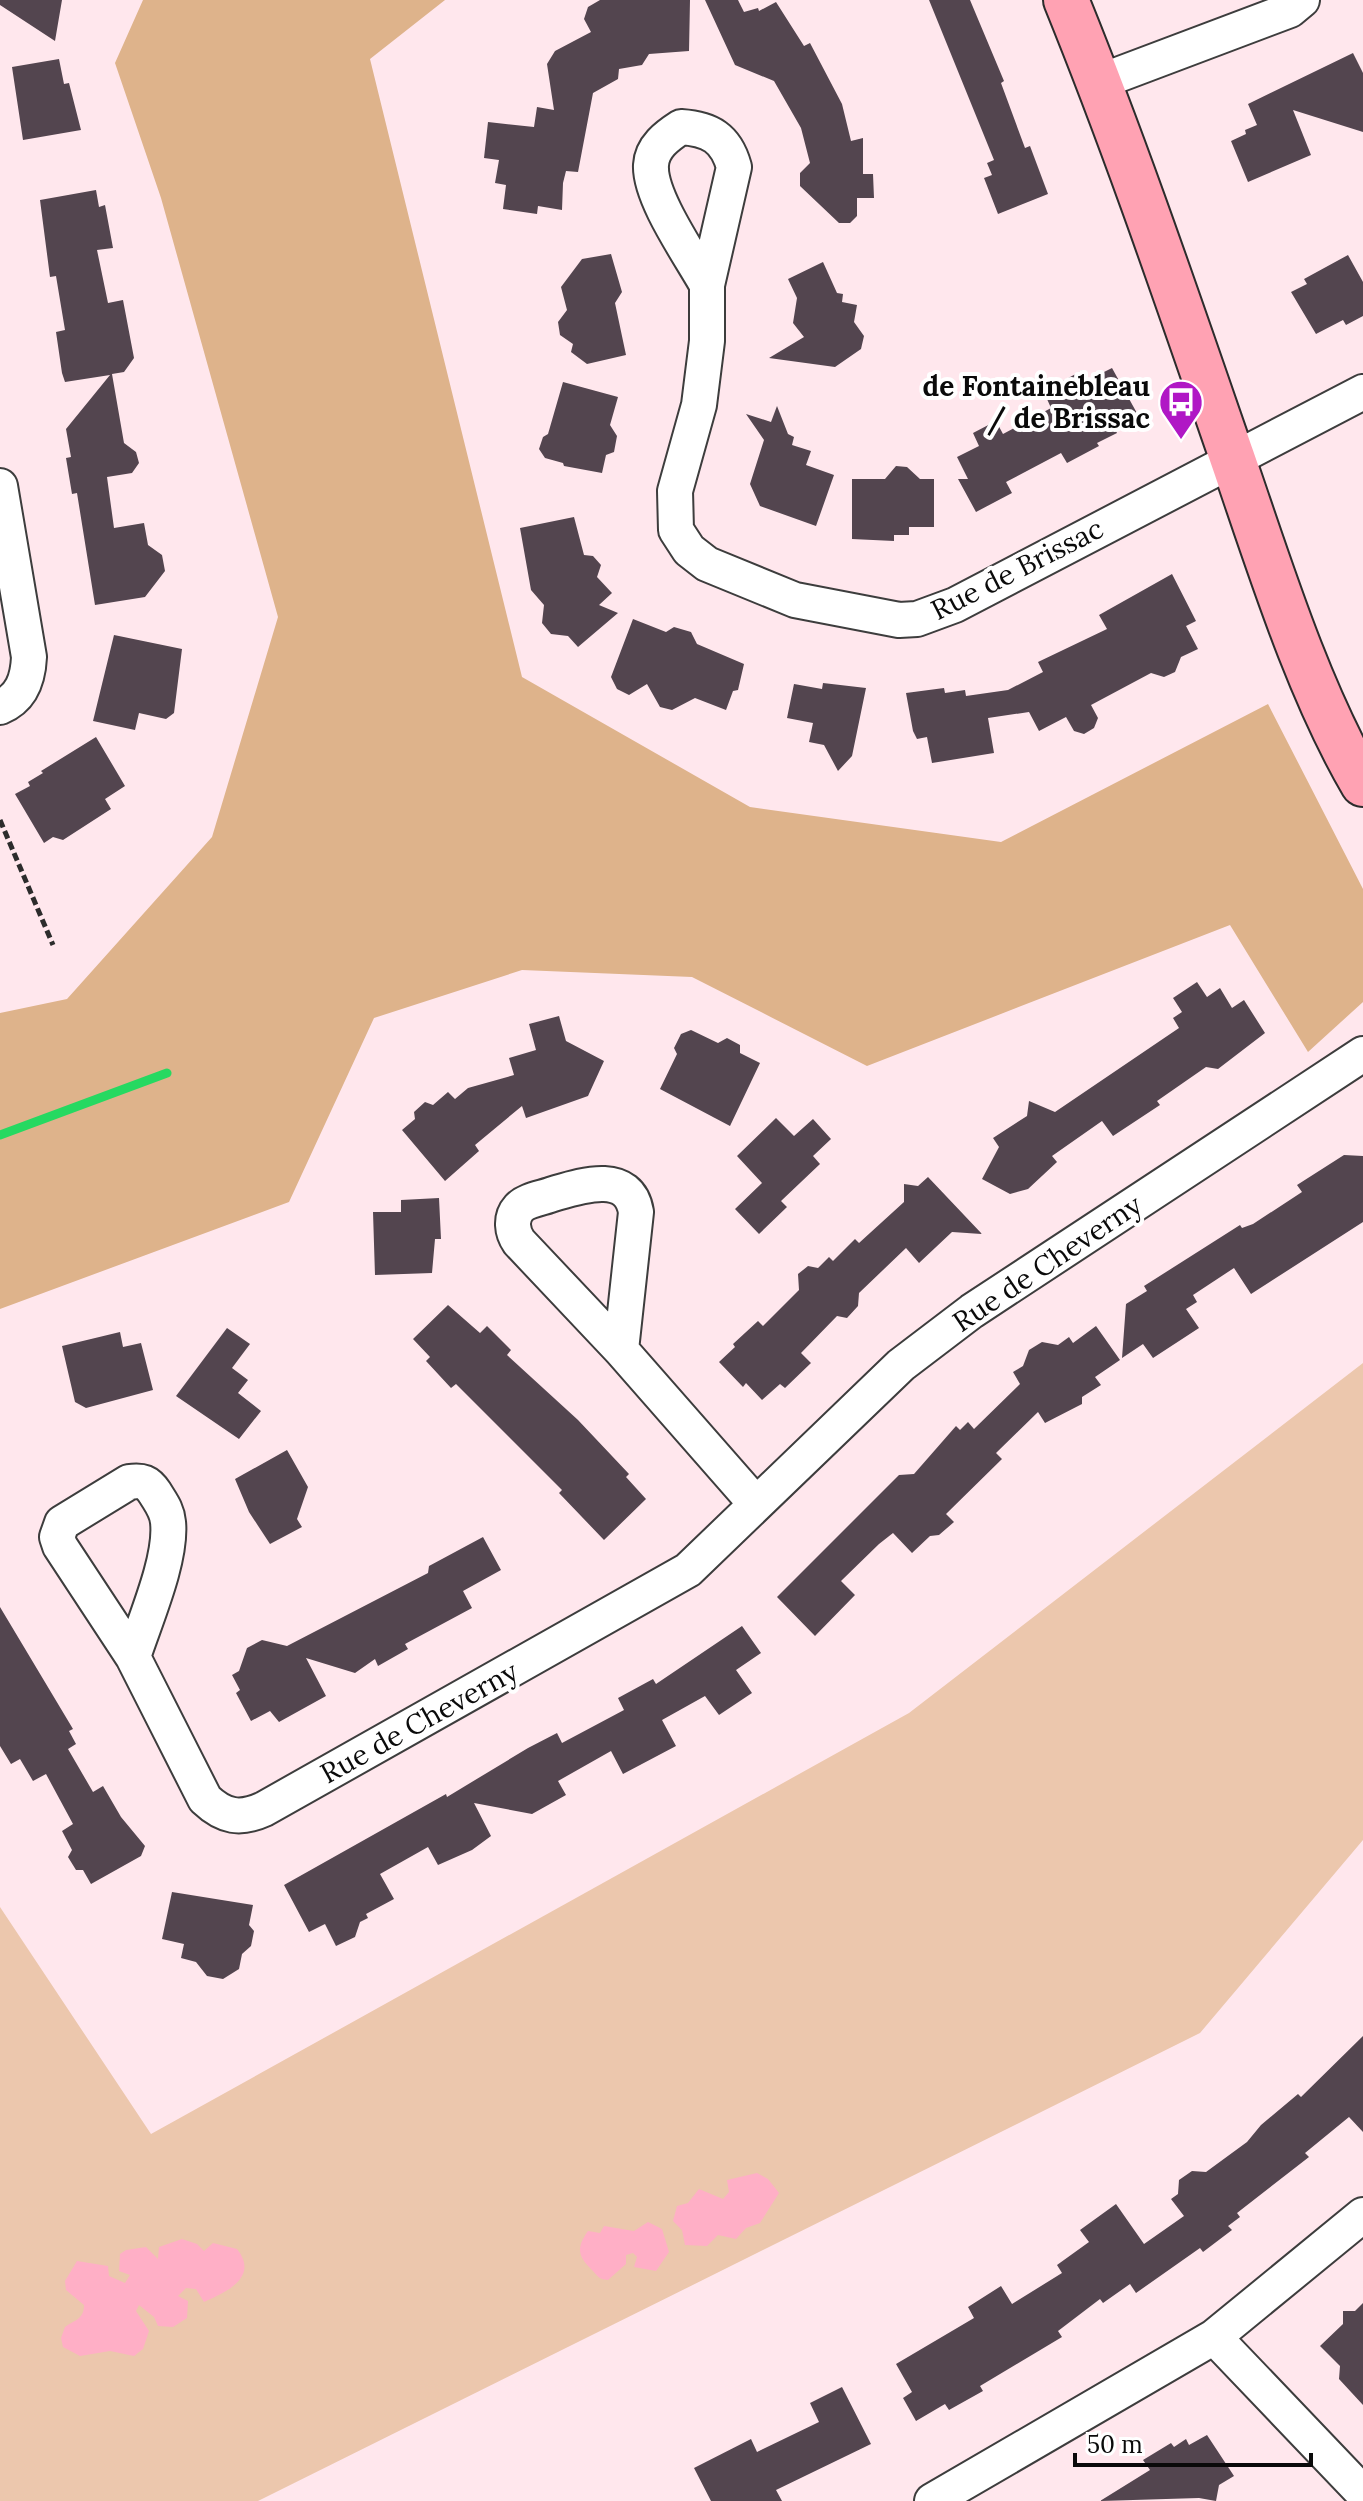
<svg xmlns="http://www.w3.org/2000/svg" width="1363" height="2501" font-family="Lora,serif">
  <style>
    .green { fill: #ecc7ad }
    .forest { fill: #deb38b }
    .sand { fill: #ffafc6 }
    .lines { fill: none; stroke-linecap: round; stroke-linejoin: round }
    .stream { stroke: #26d961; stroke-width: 9 }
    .building { fill: #53454f }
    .street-casing { stroke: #3d3d3d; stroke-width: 38 }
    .secondary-casing { stroke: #2c2c2c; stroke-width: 48 }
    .path { stroke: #2c2c2c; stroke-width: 5; stroke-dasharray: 8 4; stroke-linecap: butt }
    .street { stroke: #fff; stroke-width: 34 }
    .secondary { stroke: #ffa2b3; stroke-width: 44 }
    .labels { text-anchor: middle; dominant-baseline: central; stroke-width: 8; stroke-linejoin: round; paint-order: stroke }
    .poi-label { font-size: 28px; font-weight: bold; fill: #0a0a0a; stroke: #fff; text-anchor: end }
    .street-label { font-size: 28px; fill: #0a0a0a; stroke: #fff }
  </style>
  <rect width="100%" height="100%" fill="#ffe7ed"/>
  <!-- green -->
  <path class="green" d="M 1363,1363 L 1363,1840 L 1200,2033 L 258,2501 L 0,2501 L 0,1907 L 151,2134 L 909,1713 Z"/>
  <!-- forest -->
  <path class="forest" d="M 143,0 L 445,0 L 370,59 L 522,677 L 750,807 L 1001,842 L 1268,704 L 1363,889 L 1363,1002 L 1308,1052 L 1230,925 L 867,1066 L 692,977 L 522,970 L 374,1018 L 289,1202 L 0,1309 L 0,1013 L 67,999 L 212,837 L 278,617 L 161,198 L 115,63 Z"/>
  <!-- sand -->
  <path class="sand" d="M 757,2173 L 768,2179 L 779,2193 L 760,2223 L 746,2228 L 736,2239 L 718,2235 L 707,2246 L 685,2245 L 682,2230 L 673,2221 L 677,2206 L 688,2203 L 699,2189 L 723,2199 L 729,2192 L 727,2180 Z
    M 648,2222 L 662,2229 L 669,2252 L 656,2271 L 634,2267 L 637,2257 L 633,2253 L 626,2255 L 626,2264 L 608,2280 C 598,2279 599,2277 592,2270 C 579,2257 575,2249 588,2231 L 600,2233 L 604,2226 L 634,2231 Z
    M 182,2239 L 197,2244 L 204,2251 L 213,2243 L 237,2249 C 261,2279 221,2294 204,2302 L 196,2289 L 186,2288 L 178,2296 L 188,2301 L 187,2318 L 173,2327 L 158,2326 L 154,2317 L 139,2305 L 136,2311 L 149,2331 L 143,2349 L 134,2356 L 110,2351 L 80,2356 L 63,2347 L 61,2338 L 65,2327 C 75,2320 84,2319 84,2305 L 66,2290 L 65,2281 L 77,2261 L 108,2266 L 109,2276 L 125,2283 L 130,2275 L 119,2271 L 120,2254 L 126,2250 L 146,2247 L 158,2259 L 159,2247 Z"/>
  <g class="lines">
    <!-- stream -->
    <path class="stream" d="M 0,1135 L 167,1073"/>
  </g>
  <!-- building -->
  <path class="building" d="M 0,0 L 62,0 L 55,41 L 0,5 Z
    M 600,0 L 690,0 L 689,51 L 649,54 L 642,65 L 619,69 L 618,79 L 593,93 L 578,172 L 566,171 L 563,183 L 562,210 L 538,206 L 537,214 L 503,209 L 506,185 L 495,183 L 499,160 L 484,158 L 488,122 L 534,127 L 537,107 L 554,110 L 547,64 L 555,51 L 591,32 L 584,19 L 588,7 Z
    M 705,0 L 738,0 L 744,12 L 758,8 L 759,11 L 776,2 L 804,46 L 810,43 L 842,104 L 851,141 L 863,138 L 863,174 L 873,174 L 874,198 L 857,198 L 857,216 L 850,223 L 839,223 L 800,186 L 800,173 L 810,163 L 801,128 L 774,81 L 735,65 Z
    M 929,0 L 970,0 L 1004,81 L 1001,83 L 1025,148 L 1030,146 L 1048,194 L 998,214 L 984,178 L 992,175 L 987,163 L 994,160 Z
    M 1353,53 L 1363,73 L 1363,132 L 1293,110 L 1311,155 L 1248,182 L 1231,141 L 1246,134 L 1245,130 L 1257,125 L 1248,104 Z
    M 59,59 L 64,84 L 69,83 L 81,130 L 23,140 L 12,67 Z
    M 96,190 L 99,207 L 105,205 L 113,248 L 97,250 L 108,303 L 123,300 L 134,358 L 124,372 L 112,374 L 124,443 L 136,452 L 139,463 L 132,473 L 107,477 L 114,528 L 144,523 L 148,545 L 162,555 L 165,571 L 145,597 L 95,605 L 77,493 L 72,494 L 66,458 L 71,457 L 66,429 L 110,375 L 65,382 L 62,373 L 56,332 L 65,330 L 56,276 L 50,277 L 40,200 Z
    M 611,254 L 622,292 L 615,303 L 626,355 L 587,364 L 571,352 L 573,344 L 560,335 L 558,322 L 567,310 L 561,287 L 582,259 Z
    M 1348,255 L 1363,282 L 1363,316 L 1346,325 L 1343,320 L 1316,334 L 1291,292 L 1307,284 L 1304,279 Z
    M 823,262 L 837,293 L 843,294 L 842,302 L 857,305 L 854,322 L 864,336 L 861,349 L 835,367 L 769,358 L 804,337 L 793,323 L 797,298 L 788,279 Z
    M 1112,368 L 1138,415 L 1114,427 L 1117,433 L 1097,443 L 1099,446 L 1067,463 L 1061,453 L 1006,482 L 1012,493 L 976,512 L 958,479 L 968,479 L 957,457 L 979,446 L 973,433 L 996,421 L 1003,434 L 1051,408 L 1047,399 L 1063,391 L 1059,383 L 1083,370 L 1088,380 Z
    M 563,382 L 618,397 L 610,425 L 617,436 L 614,452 L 606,455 L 602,473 L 564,466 L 563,463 L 545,458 L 539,449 L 543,437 L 548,434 Z
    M 777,406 L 788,434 L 794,437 L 792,445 L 811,451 L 806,465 L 834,475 L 816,526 L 760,506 L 750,484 L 764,440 L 746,414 L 771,422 Z
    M 896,466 L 907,467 L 920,479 L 934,479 L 934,527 L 909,527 L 909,535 L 894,535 L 894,541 L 852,539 L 852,479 L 885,479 Z
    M 574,517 L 584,555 L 593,556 L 601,565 L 597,577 L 612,593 L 599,605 L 618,613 L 578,647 L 568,636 L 551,634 L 542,623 L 544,605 L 531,590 L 520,528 Z
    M 1172,574 L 1196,621 L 1186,626 L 1198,649 L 1181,657 L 1175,672 L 1164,677 L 1151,673 L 1091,705 L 1098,718 L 1094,728 L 1084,734 L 1074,731 L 1066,717 L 1039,731 L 1029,712 L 988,718 L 994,753 L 932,763 L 927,737 L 917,739 L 913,731 L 906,693 L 944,688 L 945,693 L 965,690 L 966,696 L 1008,690 L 1043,672 L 1038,662 L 1107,629 L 1099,615 Z
    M 633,619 L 666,632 L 674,627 L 691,632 L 697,644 L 744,664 L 738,690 L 733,691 L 726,710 L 695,698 L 672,710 L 660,707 L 647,684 L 629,695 L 617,689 L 611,677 Z
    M 114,635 L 182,649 L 174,713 L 166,719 L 139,713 L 135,730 L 93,721 Z
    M 823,683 L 866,688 L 852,756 L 838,771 L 824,745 L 809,742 L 813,723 L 787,718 L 794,684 L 822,689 Z
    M 96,737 L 125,786 L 105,799 L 111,809 L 63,840 L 53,837 L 44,843 L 15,794 L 30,786 L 28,782 L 43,773 L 41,771 Z
    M 1197,982 L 1207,997 L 1220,988 L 1232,1008 L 1244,1000 L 1265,1033 L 1218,1069 L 1206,1067 L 1157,1101 L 1160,1105 L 1113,1136 L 1102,1121 L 1052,1156 L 1057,1162 L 1028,1189 L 1010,1194 L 982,1179 L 999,1147 L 993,1138 L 1027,1116 L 1029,1101 L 1055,1112 L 1179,1028 L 1173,1018 L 1182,1012 L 1173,998 Z
    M 559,1016 L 566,1041 L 604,1061 L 588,1096 L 526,1118 L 522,1106 L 475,1145 L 479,1151 L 445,1181 L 402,1130 L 415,1119 L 414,1112 L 425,1102 L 433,1105 L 448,1092 L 455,1099 L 468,1088 L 514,1075 L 509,1058 L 536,1050 L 529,1024 Z
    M 691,1030 L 718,1043 L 727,1038 L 740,1045 L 740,1053 L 760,1063 L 730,1126 L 660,1089 L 677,1054 L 674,1048 L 681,1034 Z
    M 776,1118 L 794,1136 L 813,1119 L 831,1139 L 813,1156 L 820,1164 L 781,1201 L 787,1207 L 759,1234 L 735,1209 L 762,1183 L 737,1156 Z
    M 1344,1155 L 1363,1156 L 1363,1222 L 1251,1294 L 1234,1268 L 1193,1295 L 1197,1302 L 1186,1309 L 1199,1328 L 1153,1358 L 1143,1344 L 1122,1358 L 1126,1304 L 1147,1291 L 1144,1286 L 1240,1225 L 1242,1228 L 1253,1224 L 1302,1192 L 1297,1185 Z
    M 928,1177 L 982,1234 L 952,1232 L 919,1263 L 906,1248 L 859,1293 L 858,1306 L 847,1318 L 837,1316 L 801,1353 L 811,1363 L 785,1388 L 780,1384 L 762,1400 L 746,1383 L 743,1387 L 719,1362 L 735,1347 L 733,1344 L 758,1321 L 763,1326 L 799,1290 L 798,1274 L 808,1266 L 818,1268 L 829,1257 L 833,1261 L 855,1239 L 859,1243 L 904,1202 L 904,1184 L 918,1186 Z
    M 439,1198 L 441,1239 L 435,1239 L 432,1273 L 375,1275 L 373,1212 L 401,1212 L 401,1200 Z
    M 448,1305 L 480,1333 L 487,1326 L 511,1350 L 507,1355 L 578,1420 L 629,1474 L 626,1477 L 646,1499 L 604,1540 L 559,1493 L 562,1490 L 456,1384 L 451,1388 L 426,1361 L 430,1357 L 413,1339 Z
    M 1096,1326 L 1120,1360 L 1095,1377 L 1101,1385 L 1082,1397 L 1082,1404 L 1045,1423 L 1038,1412 L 996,1453 L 1002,1459 L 946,1514 L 954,1522 L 939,1535 L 930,1536 L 912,1553 L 893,1533 L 879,1544 L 841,1581 L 855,1595 L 815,1636 L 777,1597 L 899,1475 L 914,1474 L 956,1426 L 960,1430 L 968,1422 L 974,1429 L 1020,1384 L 1013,1372 L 1023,1366 L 1029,1350 L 1042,1342 L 1058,1345 L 1069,1337 L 1073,1343 Z
    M 227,1328 L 250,1344 L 232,1368 L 248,1380 L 238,1393 L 261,1411 L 239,1439 L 176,1396 Z
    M 120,1332 L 123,1347 L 141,1343 L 153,1390 L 86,1408 L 75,1402 L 62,1346 Z
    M 287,1450 L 308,1487 L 297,1519 L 302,1527 L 270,1544 L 249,1512 L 235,1479 Z
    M 483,1537 L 501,1570 L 463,1591 L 472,1608 L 405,1644 L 408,1649 L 378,1666 L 375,1659 L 355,1673 L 306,1658 L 326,1696 L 279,1722 L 270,1711 L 251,1721 L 236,1693 L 240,1690 L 232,1675 L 239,1671 L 247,1648 L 262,1640 L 287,1646 L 428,1573 L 429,1566 Z
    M 0,1607 L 73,1729 L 69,1731 L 76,1744 L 68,1749 L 93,1792 L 103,1786 L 121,1817 L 145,1846 L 141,1856 L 91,1884 L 83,1870 L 76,1870 L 68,1857 L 72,1850 L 62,1831 L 73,1824 L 46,1774 L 33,1781 L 20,1759 L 11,1764 L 0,1746 Z
    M 742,1626 L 761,1653 L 736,1670 L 752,1693 L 719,1715 L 705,1696 L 662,1720 L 676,1746 L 623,1774 L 611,1751 L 558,1781 L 566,1795 L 532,1814 L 474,1803 L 491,1836 L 472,1850 L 438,1865 L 428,1847 L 380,1874 L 394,1899 L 366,1914 L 368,1918 L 360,1922 L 355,1937 L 336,1946 L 325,1924 L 309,1932 L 284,1885 L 446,1794 L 447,1797 L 528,1748 L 557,1733 L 562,1743 L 624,1710 L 618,1698 L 653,1679 L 656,1684 Z
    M 172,1892 L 253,1905 L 249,1925 L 254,1931 L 251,1946 L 242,1954 L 239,1969 L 223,1979 L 207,1976 L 196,1962 L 181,1958 L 184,1944 L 162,1939 Z
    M 1363,2036 L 1363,2132 L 1349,2117 L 1305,2153 L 1309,2157 L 1237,2213 L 1240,2217 L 1228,2226 L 1232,2230 L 1203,2252 L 1200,2248 L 1136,2293 L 1130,2284 L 1103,2303 L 1100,2299 L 1058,2331 L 1062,2337 L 980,2386 L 983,2391 L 949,2410 L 945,2404 L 916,2421 L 903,2398 L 912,2392 L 896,2364 L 974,2318 L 968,2307 L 1001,2286 L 1012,2304 L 1062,2273 L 1057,2265 L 1089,2242 L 1080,2230 L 1116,2204 L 1144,2244 L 1184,2216 L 1171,2199 L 1178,2194 L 1179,2180 L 1192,2171 L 1206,2172 L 1247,2142 L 1261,2125 L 1298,2094 L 1301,2097 Z
    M 1363,2303 L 1363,2405 L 1339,2379 L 1340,2366 L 1320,2346 L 1343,2324 L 1343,2311 L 1355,2311 Z
    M 842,2387 L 871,2444 L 776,2490 L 782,2501 L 711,2501 L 694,2468 L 751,2439 L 757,2452 L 819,2422 L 810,2403 Z
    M 1207,2435 L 1234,2476 L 1219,2485 L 1216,2501 L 1199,2498 L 1100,2501 L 1150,2470 L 1143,2460 L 1171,2443 L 1174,2447 L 1186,2439 L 1189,2445 Z"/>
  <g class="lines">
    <!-- street casing -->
    <g class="street-casing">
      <path id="street" d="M 1099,82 L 1290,10 L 1302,0
        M 707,285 C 691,256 649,197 651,165 C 652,147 667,136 681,127 C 710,129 726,138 734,167 L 707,285 L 707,341 L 699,405 L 675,491 L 676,530 L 689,550 L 707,564 L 795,600 L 899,620 L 917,619 L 955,605 L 1363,392
        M 0,486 L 29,657 C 28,679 22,698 0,707
        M 621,1350 L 636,1212 C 629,1169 580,1186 553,1194 C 543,1198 526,1200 519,1208 C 510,1218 512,1232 519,1242 L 621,1350 L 756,1504
        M 133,1657 C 145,1620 172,1559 168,1522 C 167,1510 161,1503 155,1493 C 148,1482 142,1480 129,1482 L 62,1523 L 57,1537 L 60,1546 L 133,1657 L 205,1799 C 224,1817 240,1820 264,1809 L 688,1570 L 901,1365 L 972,1311 L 1363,1054
        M 1214,2337 L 1363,2493
        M 932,2501 L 1214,2337 L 1363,2215"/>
    </g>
    <!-- secondary casing -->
    <g class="secondary-casing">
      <path id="secondary" d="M 1066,0 C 1127,150 1179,304 1232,457 C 1268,561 1307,689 1363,784"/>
    </g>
    <!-- path -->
    <path class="path" d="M 0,820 L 53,945"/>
    <!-- street -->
    <use href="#street" class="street"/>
    <!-- secondary -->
    <use href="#secondary" class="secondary"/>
  </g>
  <!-- icons -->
  <defs>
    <g id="bus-pin" transform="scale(2.3)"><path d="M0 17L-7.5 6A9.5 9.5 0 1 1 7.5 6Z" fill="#b017c5" stroke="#fff"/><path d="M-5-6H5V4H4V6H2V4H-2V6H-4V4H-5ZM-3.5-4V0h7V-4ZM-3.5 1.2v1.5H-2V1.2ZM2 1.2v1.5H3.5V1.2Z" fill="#fff"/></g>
  </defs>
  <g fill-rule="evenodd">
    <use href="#bus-pin" x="1181" y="402"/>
  </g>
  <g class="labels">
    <!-- poi labels -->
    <g class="poi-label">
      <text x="1150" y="386">de Fontainebleau<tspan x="1150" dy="32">/ de Brissac</tspan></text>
    </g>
    <!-- street labels -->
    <g class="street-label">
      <text transform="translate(1017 569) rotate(-27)">Rue de Brissac</text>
      <text transform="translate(1047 1263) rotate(-34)">Rue de Cheverny</text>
      <text transform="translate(419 1722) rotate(-29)">Rue de Cheverny</text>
    </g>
  </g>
  <!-- scale -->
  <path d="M1075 2453v12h236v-12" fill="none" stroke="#0a0a0a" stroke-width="4"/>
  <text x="1087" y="2453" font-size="24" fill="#0a0a0a" stroke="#ffffff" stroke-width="6" paint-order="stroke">50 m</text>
</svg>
